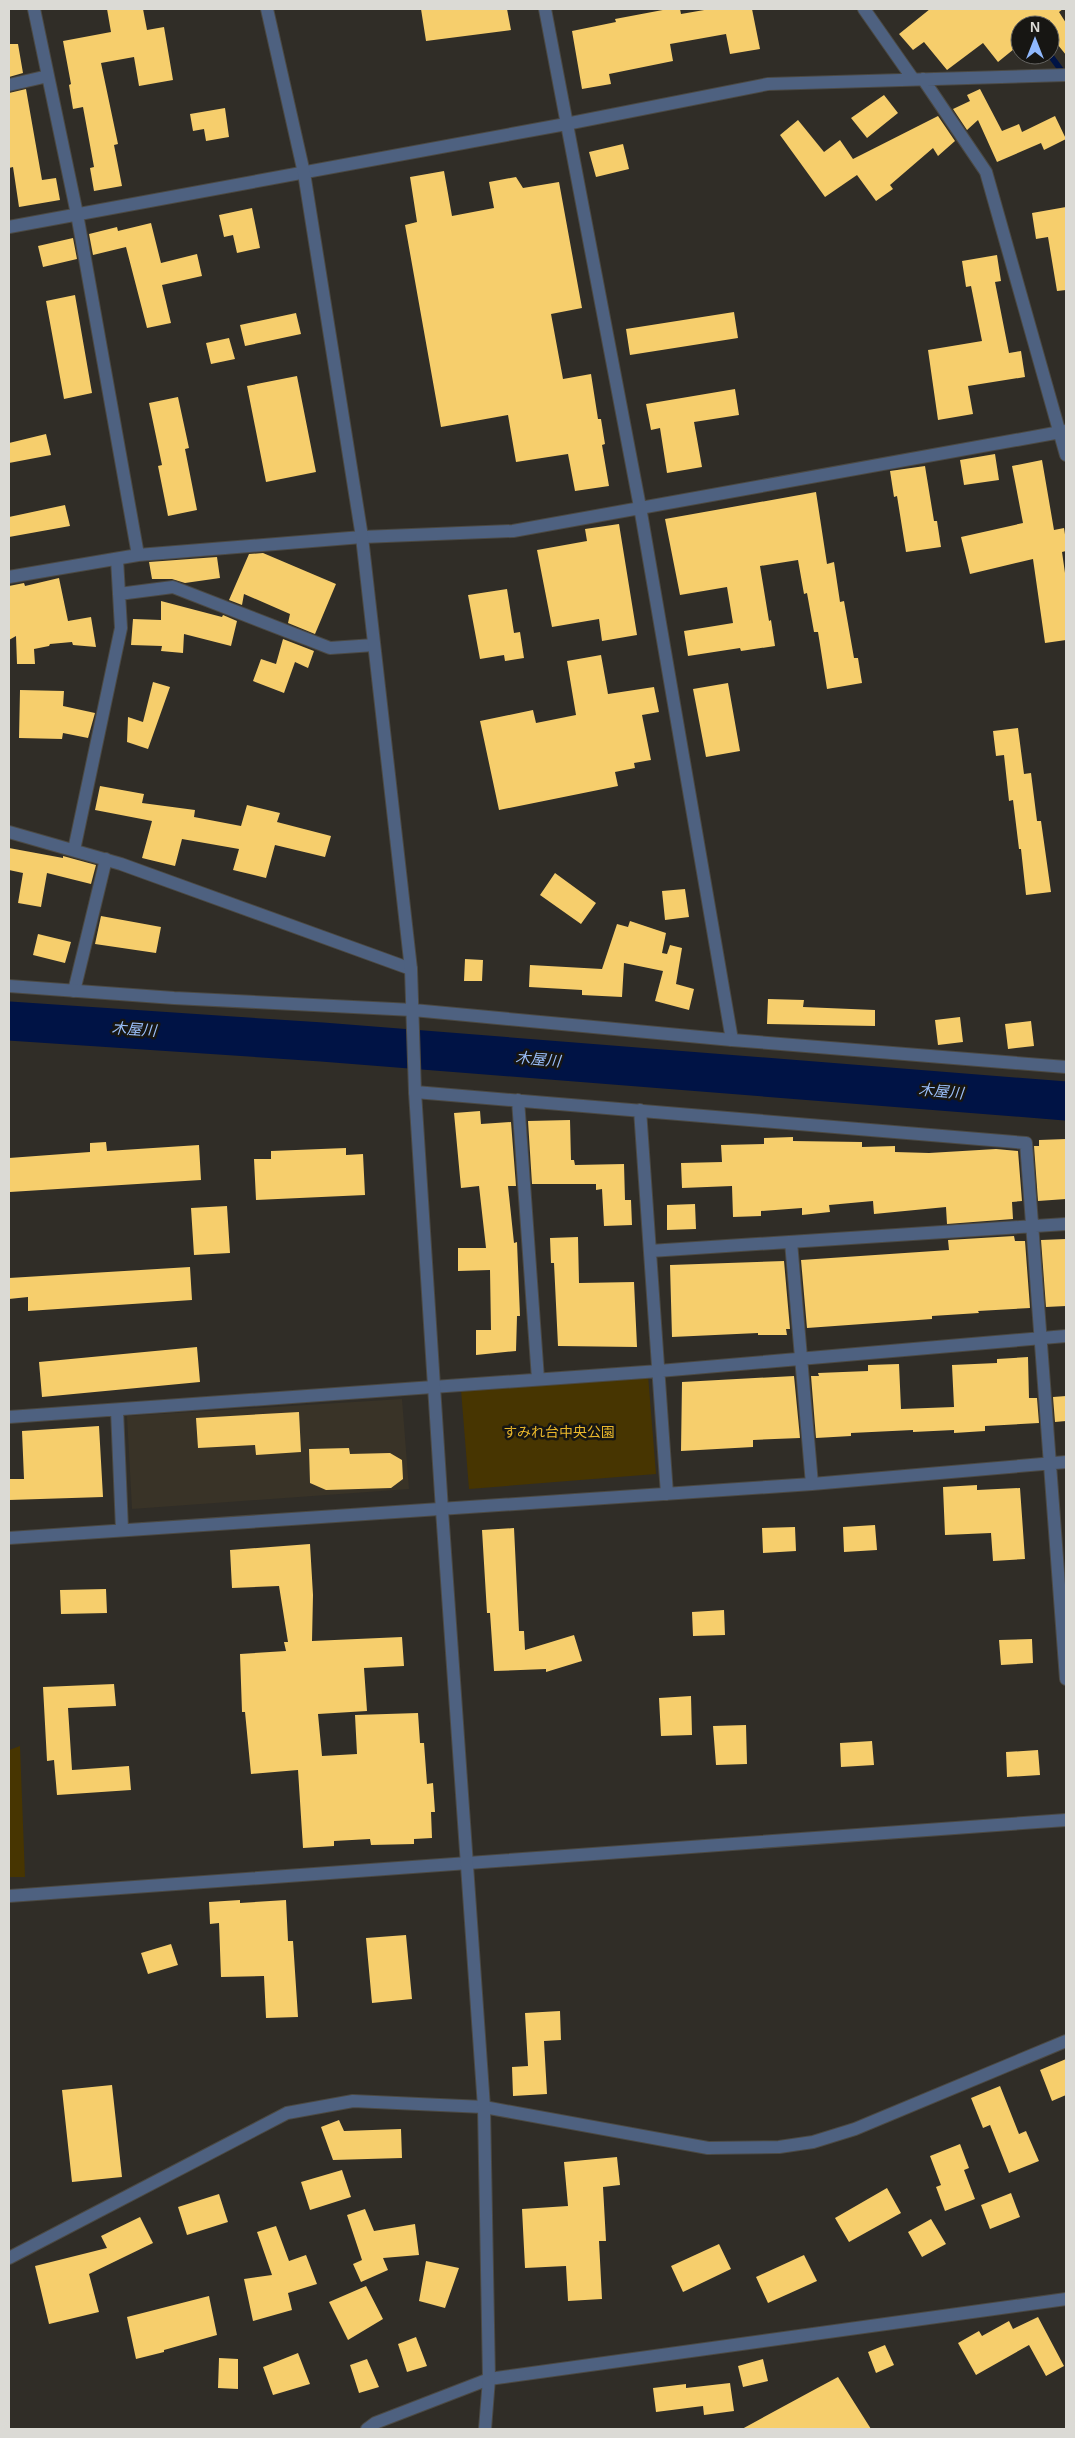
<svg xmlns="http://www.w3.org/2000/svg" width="1075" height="2438" font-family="Arial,'Noto Sans JP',sans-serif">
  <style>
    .built { fill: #393327 }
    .green { fill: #473501 }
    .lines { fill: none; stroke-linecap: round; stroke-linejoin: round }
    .stream { stroke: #001345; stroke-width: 6 }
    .river { stroke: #001345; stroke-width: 39 }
    .building { fill: #f6ce6c }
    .minor-casing { stroke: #4b4943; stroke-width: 14 }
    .tertiary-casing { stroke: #4b4943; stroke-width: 14 }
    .minor { stroke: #4e6180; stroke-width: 12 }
    .tertiary { stroke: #4e6180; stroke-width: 12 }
    .labels { text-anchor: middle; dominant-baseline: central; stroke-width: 5; stroke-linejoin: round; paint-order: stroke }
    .park-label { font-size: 14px; fill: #ebb82b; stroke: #171613 }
    .water-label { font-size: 15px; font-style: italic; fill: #9cc0fb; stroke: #171613 }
  </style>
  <rect width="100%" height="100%" fill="#302d27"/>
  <!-- built -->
  <path class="built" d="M 402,1399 L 409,1489 L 132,1509 L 127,1416 Z"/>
  <!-- green -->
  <path class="green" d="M 648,1375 L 656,1474 L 469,1489 L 461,1390 Z
    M 20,1746 L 25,1877 L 9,1877 L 9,1750 Z"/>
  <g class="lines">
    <!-- stream -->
    <path class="stream" d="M 1050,55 L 1064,74"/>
    <!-- river -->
    <path class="river" d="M 9,1021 L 322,1042 L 1066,1101"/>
  </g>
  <!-- building -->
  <path class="building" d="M 107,9 L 143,9 L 147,30 L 164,27 L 173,80 L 139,86 L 134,57 L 101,63 L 118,144 L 114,145 L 122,186 L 94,191 L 90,168 L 94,167 L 83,107 L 73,109 L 69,85 L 71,84 L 63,41 L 111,32 Z
    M 421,9 L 507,9 L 511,30 L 426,41 Z
    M 668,9 L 680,9 L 681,14 L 710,9 L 752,9 L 760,49 L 730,54 L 726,34 L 670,44 L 673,61 L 609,74 L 611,84 L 582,89 L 572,31 L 616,22 L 615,19 Z
    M 930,9 L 1063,9 L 1059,12 L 1066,23 L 1066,55 L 1050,35 L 1050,20 L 1043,25 L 1020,25 L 1020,44 L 998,62 L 983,43 L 947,70 L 924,42 L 913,50 L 899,34 Z
    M 9,44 L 18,44 L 23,73 L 9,77 Z
    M 26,89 L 42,180 L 56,178 L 60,200 L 19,207 L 13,167 L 9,168 L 9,93 Z
    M 980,89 L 1002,131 L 1019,124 L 1022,132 L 1055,116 L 1066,139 L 1044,150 L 1041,143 L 997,162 L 978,120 L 967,130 L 953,109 L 970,101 L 967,95 Z
    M 884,95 L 898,113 L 867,138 L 851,118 Z
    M 225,108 L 229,137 L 206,141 L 204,129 L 193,131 L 190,114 Z
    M 938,116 L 955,141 L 938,156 L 933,148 L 890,185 L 893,189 L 876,201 L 857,175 L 825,197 L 780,135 L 798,120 L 824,152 L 840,140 L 853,159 Z
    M 623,144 L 629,169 L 596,177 L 589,152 Z
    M 444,171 L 452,216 L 494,208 L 489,182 L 516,177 L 523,188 L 559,182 L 582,308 L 551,314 L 563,379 L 591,374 L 598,419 L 601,419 L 605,444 L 602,445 L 609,486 L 575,491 L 568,454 L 516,462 L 508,415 L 441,427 L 405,225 L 417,222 L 410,177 Z
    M 1066,207 L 1066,290 L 1057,291 L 1048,237 L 1036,239 L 1032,213 Z
    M 252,208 L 260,248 L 237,253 L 233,235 L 224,237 L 219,215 Z
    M 151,223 L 161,263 L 197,254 L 202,276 L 162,285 L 171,323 L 147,328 L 126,247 L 93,255 L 89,234 L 117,227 L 118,231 Z
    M 73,238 L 77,259 L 43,267 L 38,246 Z
    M 997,255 L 1001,281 L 995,282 L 1009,353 L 1021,351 L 1025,377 L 968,386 L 973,414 L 938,420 L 928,350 L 982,341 L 971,286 L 966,287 L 962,261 Z
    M 75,295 L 92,393 L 64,399 L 46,301 Z
    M 734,312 L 738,338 L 630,355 L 626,329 Z
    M 296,313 L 301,334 L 245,346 L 240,325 Z
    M 229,338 L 235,359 L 211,364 L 206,343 Z
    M 297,376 L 316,472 L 266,482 L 247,386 Z
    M 735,389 L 739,415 L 694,422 L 702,467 L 667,473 L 660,428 L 651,430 L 646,404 Z
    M 178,397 L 189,448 L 185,449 L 197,510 L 168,516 L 158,466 L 162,465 L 149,403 Z
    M 46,434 L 51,455 L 9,463 L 9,443 Z
    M 995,454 L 999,480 L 964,485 L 960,460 Z
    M 1042,460 L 1054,530 L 1064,528 L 1066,541 L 1066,551 L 1062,552 L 1066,580 L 1066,640 L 1045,643 L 1033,559 L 970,574 L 961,537 L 1023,523 L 1012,466 Z
    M 925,466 L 934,521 L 937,521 L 941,547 L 906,552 L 897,496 L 894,497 L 890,471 Z
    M 816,492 L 827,564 L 834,562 L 840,602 L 844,601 L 854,658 L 858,658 L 862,683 L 827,689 L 818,632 L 814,632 L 807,593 L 804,594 L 798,560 L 760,566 L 769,621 L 771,620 L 775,646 L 741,651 L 740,648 L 688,656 L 684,631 L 733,623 L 727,587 L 680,595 L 665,519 Z
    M 65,505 L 70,526 L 9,537 L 9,517 Z
    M 619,524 L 637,635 L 602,641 L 599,619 L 552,627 L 537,550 L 587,541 L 585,529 Z
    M 263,553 L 336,584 L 315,634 L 288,623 L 290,614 L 244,594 L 242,605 L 229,600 L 249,554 Z
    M 217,557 L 220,578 L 185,583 L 172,579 L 152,579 L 149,562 Z
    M 59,578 L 68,621 L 91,617 L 96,647 L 73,645 L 72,642 L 50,644 L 49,646 L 34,649 L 35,664 L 17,664 L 16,636 L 9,640 L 9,586 L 24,583 L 25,586 Z
    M 507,589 L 514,633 L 520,632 L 524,658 L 505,661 L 504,655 L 480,659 L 468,595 Z
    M 161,601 L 222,617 L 223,615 L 237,621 L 231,646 L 184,634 L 183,653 L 161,651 L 162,646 L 131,645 L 133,619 L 161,620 Z
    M 283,639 L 314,651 L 308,668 L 295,662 L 284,693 L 253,681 L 261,659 L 276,664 Z
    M 601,655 L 608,694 L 654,687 L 659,712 L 642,715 L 651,760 L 634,763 L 635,768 L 615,772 L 618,786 L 499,810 L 480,721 L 533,710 L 536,723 L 576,715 L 567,661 Z
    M 153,682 L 170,687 L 148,749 L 127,742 L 128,717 L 143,722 Z
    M 728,683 L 740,751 L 706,757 L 693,689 Z
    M 20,690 L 64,691 L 63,706 L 95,713 L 88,738 L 63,733 L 62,739 L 19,738 Z
    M 1018,728 L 1024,774 L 1031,773 L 1037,821 L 1041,821 L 1051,892 L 1026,895 L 1021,849 L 1019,849 L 1013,800 L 1009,801 L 1004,755 L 996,756 L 993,731 Z
    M 100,786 L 144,794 L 142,803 L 195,810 L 194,817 L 241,826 L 247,805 L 280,813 L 277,822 L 331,836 L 325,857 L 275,845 L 266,878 L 233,870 L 239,849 L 182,839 L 175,866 L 142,858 L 152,821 L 95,810 Z
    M 9,848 L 63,858 L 63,856 L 96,865 L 91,884 L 47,873 L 41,907 L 18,903 L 23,873 L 9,870 Z
    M 555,873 L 596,903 L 581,924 L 540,895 Z
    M 685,889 L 689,917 L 665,920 L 662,891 Z
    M 101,916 L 161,927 L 156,953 L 95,944 Z
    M 630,921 L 666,933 L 662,953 L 667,954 L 670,945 L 682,948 L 676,984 L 694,989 L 689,1010 L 655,1001 L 663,971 L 624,963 L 622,997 L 582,995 L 582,990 L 529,987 L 530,965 L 602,969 L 617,924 L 628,927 Z
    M 38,934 L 71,942 L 65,963 L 33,955 Z
    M 465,959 L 483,960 L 482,981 L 464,981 Z
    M 768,999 L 804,1000 L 803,1007 L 875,1010 L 875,1026 L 767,1024 Z
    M 960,1017 L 963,1042 L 938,1045 L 935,1020 Z
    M 1031,1021 L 1034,1046 L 1008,1049 L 1005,1024 Z
    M 480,1111 L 481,1124 L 511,1122 L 516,1186 L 508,1186 L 514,1243 L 517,1242 L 520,1316 L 517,1316 L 516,1351 L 476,1355 L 476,1330 L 491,1330 L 490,1270 L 458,1271 L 458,1248 L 486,1248 L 479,1186 L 461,1188 L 454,1113 Z
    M 570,1120 L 571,1160 L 574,1160 L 575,1165 L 624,1164 L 625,1200 L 631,1200 L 632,1225 L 604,1226 L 602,1189 L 596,1190 L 596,1184 L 532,1184 L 528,1121 Z
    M 793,1137 L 793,1141 L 862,1142 L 862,1147 L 895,1146 L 895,1152 L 929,1153 L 996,1149 L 1018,1151 L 1022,1201 L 1012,1202 L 1013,1219 L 947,1224 L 946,1207 L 874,1214 L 873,1201 L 829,1205 L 830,1212 L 802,1215 L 802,1208 L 761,1211 L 761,1216 L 733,1217 L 732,1186 L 682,1188 L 681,1163 L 722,1162 L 721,1145 L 764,1144 L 764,1138 Z
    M 1066,1139 L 1066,1199 L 1038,1201 L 1034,1146 L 1039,1146 L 1039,1140 Z
    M 106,1142 L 107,1151 L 199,1145 L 201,1180 L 10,1192 L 9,1158 L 90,1152 L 90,1143 Z
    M 346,1148 L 346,1155 L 363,1154 L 365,1195 L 256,1200 L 254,1159 L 271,1159 L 271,1151 Z
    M 695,1204 L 696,1229 L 667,1230 L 667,1205 Z
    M 227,1206 L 230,1253 L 194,1255 L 191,1208 Z
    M 1014,1236 L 1015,1241 L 1025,1241 L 1030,1308 L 978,1311 L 979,1313 L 932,1316 L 932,1319 L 807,1328 L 801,1260 L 949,1250 L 948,1240 Z
    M 578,1237 L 579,1283 L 634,1282 L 637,1347 L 558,1346 L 554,1263 L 551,1263 L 550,1238 Z
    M 1066,1239 L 1066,1306 L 1046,1307 L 1041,1240 Z
    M 784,1261 L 790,1329 L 786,1329 L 787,1335 L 758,1335 L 758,1333 L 672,1337 L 670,1265 Z
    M 190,1267 L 192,1300 L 28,1311 L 28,1297 L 9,1299 L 9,1278 Z
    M 197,1347 L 200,1382 L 42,1397 L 39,1362 Z
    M 1028,1357 L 1029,1398 L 1037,1398 L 1039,1423 L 985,1426 L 985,1431 L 954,1433 L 954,1430 L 913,1432 L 913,1430 L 851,1433 L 851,1436 L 816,1438 L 811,1376 L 819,1376 L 818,1373 L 868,1371 L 868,1365 L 899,1364 L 901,1409 L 954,1407 L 952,1365 L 997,1363 L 997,1359 Z
    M 794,1376 L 800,1438 L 753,1440 L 753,1447 L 681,1451 L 682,1382 Z
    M 1066,1396 L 1066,1421 L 1055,1422 L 1053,1397 Z
    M 299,1412 L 301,1452 L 256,1455 L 255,1445 L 198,1448 L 196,1418 Z
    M 99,1426 L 103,1497 L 9,1500 L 9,1479 L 24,1479 L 22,1431 Z
    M 349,1448 L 350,1454 L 390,1453 L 402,1460 L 403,1479 L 391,1488 L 326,1490 L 310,1483 L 309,1449 Z
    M 977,1485 L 977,1490 L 1020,1488 L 1025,1559 L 993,1561 L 991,1533 L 945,1535 L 943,1487 Z
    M 875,1525 L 877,1550 L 844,1552 L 843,1527 Z
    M 795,1527 L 796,1551 L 763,1553 L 762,1528 Z
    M 514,1528 L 519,1631 L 524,1631 L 525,1650 L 574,1635 L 582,1661 L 546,1672 L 546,1669 L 494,1671 L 490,1613 L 487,1613 L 482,1530 Z
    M 310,1544 L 313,1595 L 312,1641 L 402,1637 L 404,1666 L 364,1668 L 367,1711 L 318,1714 L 322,1756 L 357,1754 L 355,1715 L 418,1713 L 420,1743 L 424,1743 L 427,1784 L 433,1783 L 435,1812 L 431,1812 L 432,1838 L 414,1839 L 414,1844 L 371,1845 L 370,1839 L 334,1841 L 334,1846 L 303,1848 L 298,1770 L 251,1774 L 245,1712 L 242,1712 L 240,1654 L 286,1651 L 284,1642 L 288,1642 L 279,1586 L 232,1588 L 230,1550 Z
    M 106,1589 L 107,1613 L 61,1614 L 60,1590 Z
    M 724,1610 L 725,1635 L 693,1636 L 692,1612 Z
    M 1032,1639 L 1033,1663 L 1001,1665 L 999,1640 Z
    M 114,1684 L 116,1706 L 68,1708 L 72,1770 L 129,1766 L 131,1790 L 57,1795 L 54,1760 L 47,1761 L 43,1687 Z
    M 691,1696 L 692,1735 L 661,1736 L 659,1698 Z
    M 746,1725 L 747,1764 L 716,1765 L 713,1726 Z
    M 872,1741 L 874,1765 L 841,1767 L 840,1743 Z
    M 1038,1750 L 1040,1775 L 1007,1777 L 1006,1752 Z
    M 240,1900 L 240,1903 L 286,1900 L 288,1941 L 293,1941 L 298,2017 L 266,2018 L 264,1976 L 221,1977 L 219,1923 L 210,1924 L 209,1902 Z
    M 406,1935 L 412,1999 L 372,2003 L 366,1938 Z
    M 171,1944 L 178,1965 L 148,1974 L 141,1953 Z
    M 560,2011 L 561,2040 L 544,2041 L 547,2094 L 513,2096 L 512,2067 L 528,2066 L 525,2013 Z
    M 1066,2059 L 1066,2095 L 1052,2101 L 1040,2070 Z
    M 112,2085 L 122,2177 L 72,2182 L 62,2090 Z
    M 1000,2086 L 1019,2134 L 1026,2131 L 1039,2161 L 1009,2173 L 990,2125 L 983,2128 L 971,2098 Z
    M 339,2120 L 344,2131 L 401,2129 L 402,2158 L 333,2160 L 321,2127 Z
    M 960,2144 L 969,2168 L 964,2170 L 975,2199 L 945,2211 L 936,2187 L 941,2185 L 930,2156 Z
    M 617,2157 L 620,2185 L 603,2187 L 606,2241 L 599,2241 L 602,2299 L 568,2301 L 566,2266 L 525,2268 L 522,2209 L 568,2206 L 564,2162 Z
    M 342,2170 L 351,2197 L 310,2210 L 301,2182 Z
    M 887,2188 L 901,2213 L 849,2242 L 835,2218 Z
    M 1011,2193 L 1020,2217 L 990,2229 L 981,2205 Z
    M 219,2194 L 228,2222 L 187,2235 L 178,2207 Z
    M 365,2209 L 374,2231 L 415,2224 L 419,2255 L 383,2258 L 388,2270 L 361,2282 L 353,2264 L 362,2260 L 347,2215 Z
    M 140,2217 L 153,2243 L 89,2274 L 99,2312 L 49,2324 L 35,2266 L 107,2248 L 101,2236 Z
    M 931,2219 L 946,2244 L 922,2257 L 908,2232 Z
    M 276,2226 L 289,2261 L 306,2255 L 317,2284 L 288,2293 L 292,2310 L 253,2321 L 244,2279 L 272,2275 L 257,2232 Z
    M 719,2244 L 731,2269 L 683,2292 L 671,2266 Z
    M 804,2255 L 817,2281 L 768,2303 L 756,2277 Z
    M 426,2261 L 459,2268 L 445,2308 L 419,2301 Z
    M 366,2286 L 383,2319 L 348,2340 L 329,2302 Z
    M 209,2296 L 217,2335 L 164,2350 L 164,2352 L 136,2359 L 127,2317 Z
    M 1038,2317 L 1064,2366 L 1046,2376 L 1029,2345 L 976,2375 L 958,2343 L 979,2331 L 982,2336 L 1009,2321 L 1013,2329 Z
    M 416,2337 L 427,2366 L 407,2372 L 398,2344 Z
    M 885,2345 L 894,2365 L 876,2373 L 868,2352 Z
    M 298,2353 L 310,2384 L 273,2395 L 263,2367 Z
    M 219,2358 L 238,2359 L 238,2389 L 218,2388 Z
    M 367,2359 L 379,2387 L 359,2393 L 350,2365 Z
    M 763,2359 L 768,2381 L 743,2387 L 738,2366 Z
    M 838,2377 L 871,2429 L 742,2429 L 810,2392 Z
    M 730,2383 L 734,2411 L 704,2415 L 703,2406 L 656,2412 L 653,2388 L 686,2384 L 686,2388 Z"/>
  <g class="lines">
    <!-- minor casing -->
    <g class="minor-casing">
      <path id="minor" d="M 34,9 L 77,214 L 138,555
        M 545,9 L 640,507 L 732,1040
        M 864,9 L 913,79
        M 923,79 L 986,172 L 1066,455
        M 9,85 L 48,76
        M 9,227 L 566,124 L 768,84 L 1066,75
        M 9,577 L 138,555 L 362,537 L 513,531 L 1066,431
        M 119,594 L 173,587 L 330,648 L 374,645
        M 9,832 L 121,864 L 411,969
        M 74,850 L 121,628 L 117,559
        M 74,991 L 106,859
        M 415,1092 L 1026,1143 L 1066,1679
        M 518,1100 L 538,1379
        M 640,1110 L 667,1494
        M 791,1242 L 812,1484
        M 650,1251 L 1066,1224
        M 117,1410 L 122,1529
        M 9,1417 L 659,1371 L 1066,1336
        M 9,1538 L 812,1484 L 1066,1462
        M 9,1896 L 1066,1820
        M 9,2258 L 287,2113 L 353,2101 L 484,2107 L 708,2148 L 779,2147 L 813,2142 L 855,2129 L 1066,2041
        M 367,2429 L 375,2423 L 489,2379 L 1066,2299"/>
    </g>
    <!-- tertiary casing -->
    <g class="tertiary-casing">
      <path id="tertiary" d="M 267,9 L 304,173 L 362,537 L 411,969 L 415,1092 L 442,1510 L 484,2107 L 489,2379 L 485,2429
        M 9,986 L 174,998 L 413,1010 L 732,1040 L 1066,1067"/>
    </g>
    <!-- minor -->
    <use href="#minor" class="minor"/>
    <!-- tertiary -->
    <use href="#tertiary" class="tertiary"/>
  </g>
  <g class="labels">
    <!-- park labels -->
    <g class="park-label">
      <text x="559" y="1432">すみれ台中央公園</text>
    </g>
    <!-- water labels -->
    <g class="water-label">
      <text transform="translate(134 1029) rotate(4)">木屋川</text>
      <text transform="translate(538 1059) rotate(5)">木屋川</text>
      <text transform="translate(941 1091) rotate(5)">木屋川</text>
    </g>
  </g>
  <!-- border -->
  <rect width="1075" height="2438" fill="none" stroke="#dbdad5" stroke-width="20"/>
  <!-- north arrow -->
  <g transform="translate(1035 40)"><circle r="24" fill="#171613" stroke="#656461"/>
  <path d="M0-4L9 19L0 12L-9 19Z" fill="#8fb8fd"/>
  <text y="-8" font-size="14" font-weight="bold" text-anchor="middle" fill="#dbdad5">N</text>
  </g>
</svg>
